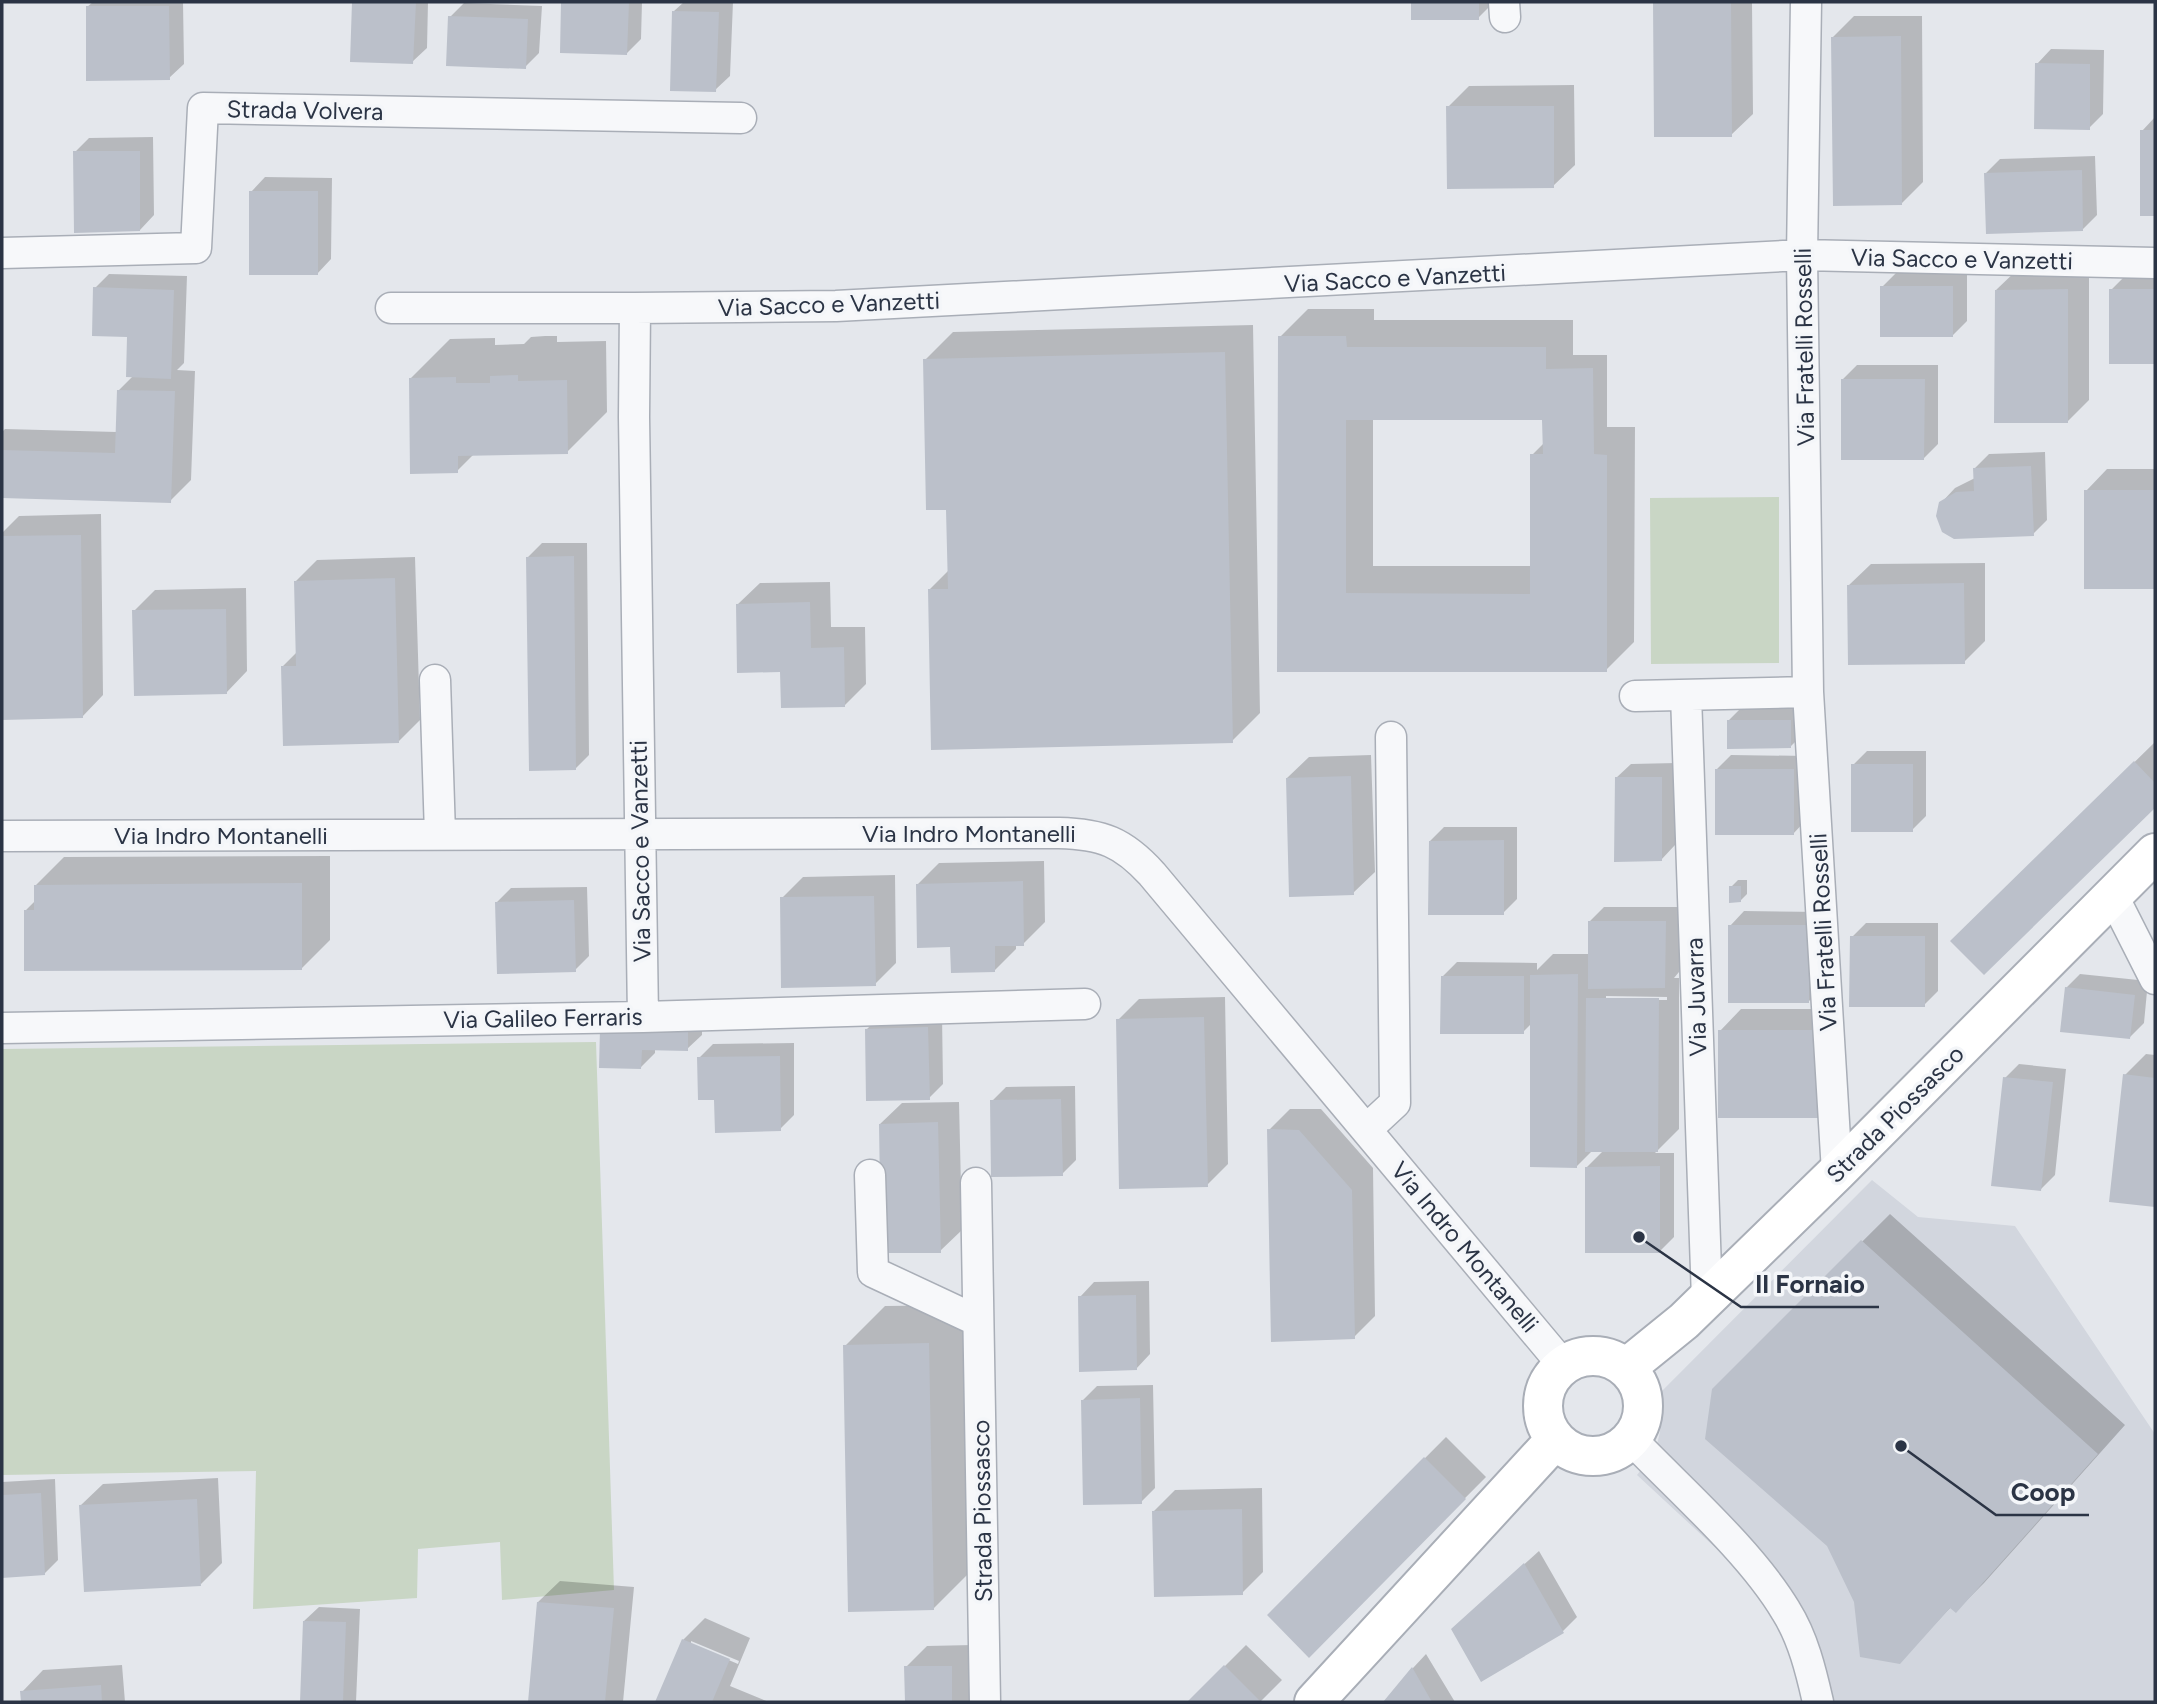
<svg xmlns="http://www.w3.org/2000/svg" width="2157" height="1704" font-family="Figtree,sans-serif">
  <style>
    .built { fill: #d2d6de }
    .green { fill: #c9d6c5 }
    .shadow { fill: #0003; fill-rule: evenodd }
    .building { fill: #bbc0ca; fill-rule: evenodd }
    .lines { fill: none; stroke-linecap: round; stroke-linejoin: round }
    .street-casing { stroke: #a9aeb7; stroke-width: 33 }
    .secondary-casing { stroke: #a9aeb7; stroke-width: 42 }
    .street { stroke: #f7f8fa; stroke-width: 30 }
    .secondary { stroke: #fff; stroke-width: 38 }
    .labels { text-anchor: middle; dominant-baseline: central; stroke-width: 7; stroke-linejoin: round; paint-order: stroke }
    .street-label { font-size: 24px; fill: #2b3445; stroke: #f4f6f9 }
    .leader { fill: none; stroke: #2b3445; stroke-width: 2.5 }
    .callout-dot { fill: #2b3445; stroke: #f4f6f9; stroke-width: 2.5 }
    .callout-label { font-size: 26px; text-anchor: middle; font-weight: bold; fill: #2b3445; stroke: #f4f6f9; stroke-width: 7; stroke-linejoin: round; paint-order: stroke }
  </style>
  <rect width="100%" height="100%" fill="#e4e7ec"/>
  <!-- built -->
  <path class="built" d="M 1872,1180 L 1918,1217 L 2015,1226 L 2155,1434 L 2155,1702 L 1807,1702 L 1805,1681 L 1776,1617 L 1748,1578 L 1637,1475 L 1655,1453 L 1660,1432 L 1653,1400 Z"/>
  <!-- green -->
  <path class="green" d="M 1779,497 L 1779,663 L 1651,664 L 1650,498 Z
    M 596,1042 L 614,1590 L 502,1600 L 500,1542 L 418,1549 L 417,1598 L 253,1609 L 256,1471 L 2,1475 L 2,1049 Z"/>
  <!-- shadow -->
  <path class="shadow" d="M 93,2 L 183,2 L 184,64 L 169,78 L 87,7 Z
    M 353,2 L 428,2 L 427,48 L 412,62 L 352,60 Z
    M 563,2 L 642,2 L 641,39 L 626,54 L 562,52 Z
    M 684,2 L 733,2 L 730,76 L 715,90 L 674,11 Z
    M 1413,2 L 1492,2 L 1492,4 L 1478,18 L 1413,18 Z
    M 1655,2 L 1752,2 L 1753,114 L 1731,135 L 1656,136 Z
    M 464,3 L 542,6 L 539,53 L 525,67 L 450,17 Z
    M 1854,16 L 1922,16 L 1923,182 L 1902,203 L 1833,37 Z
    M 2051,49 L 2104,50 L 2103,114 L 2089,128 L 2037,64 Z
    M 1574,85 L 1575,165 L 1553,186 L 1448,107 L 1469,86 Z
    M 2155,117 L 2155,214 L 2142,214 L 2142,131 Z
    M 153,137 L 154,215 L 140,230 L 75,152 L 89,138 Z
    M 2095,156 L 2097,215 L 2083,229 L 1986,173 L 2000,159 Z
    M 265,177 L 332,178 L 331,259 L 317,274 L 251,192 Z
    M 2018,269 L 2089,269 L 2089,400 L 2068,421 L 1996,290 Z
    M 1896,273 L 1967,273 L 1967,321 L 1953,335 L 1882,287 Z
    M 109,274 L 187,276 L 184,363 L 177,370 L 195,371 L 191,480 L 170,501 L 2,496 L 2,432 L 5,429 L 117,432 L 119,390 L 133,376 L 129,335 L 95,288 Z
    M 2125,276 L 2155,276 L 2155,363 L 2111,363 L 2111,290 Z
    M 1308,309 L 1374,309 L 1374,320 L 1573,320 L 1573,355 L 1607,355 L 1607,427 L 1635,427 L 1634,642 L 1606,670 L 1278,670 L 1280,337 ZM 1373,418 L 1546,419 L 1545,442 L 1532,455 L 1532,566 L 1373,566 Z
    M 1253,325 L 1260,713 L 1232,741 L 929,590 L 949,570 L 948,508 L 925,360 L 953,332 Z
    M 545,336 L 557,336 L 557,342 L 606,341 L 607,412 L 567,452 L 474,454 L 457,471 L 410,379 L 450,339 L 495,338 L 495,345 L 524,344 L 531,337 Z
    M 1857,365 L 1938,365 L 1938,444 L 1924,458 L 1842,380 Z
    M 2045,452 L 2047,520 L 2033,534 L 1941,503 L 1955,488 L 1975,478 L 1975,468 L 1989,454 Z
    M 2107,469 L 2155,469 L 2155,587 L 2086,587 L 2086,491 Z
    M 101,514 L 103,695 L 82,717 L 2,718 L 2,533 L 19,516 Z
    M 542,543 L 587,543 L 589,755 L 575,769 L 528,557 Z
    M 415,557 L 420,720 L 399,741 L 283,666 L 297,652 L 296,581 L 317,560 Z
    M 1985,563 L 1985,641 L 1964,662 L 1849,585 L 1871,564 Z
    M 830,582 L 831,627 L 865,627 L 866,684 L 845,705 L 782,670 L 738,604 L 760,583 Z
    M 246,588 L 247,671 L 226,693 L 134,611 L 155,590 Z
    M 1743,706 L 1805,707 L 1805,732 L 1790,747 L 1729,720 Z
    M 2155,742 L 2155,805 L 1984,973 L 1952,941 Z
    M 1867,751 L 1926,751 L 1926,816 L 1912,830 L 1853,765 Z
    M 1371,755 L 1375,872 L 1353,893 L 1287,778 L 1309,757 Z
    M 1731,755 L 1807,756 L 1807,819 L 1793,834 L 1716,770 Z
    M 1676,763 L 1675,845 L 1661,860 L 1616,778 L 1631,764 Z
    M 1444,827 L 1517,827 L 1517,899 L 1503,913 L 1430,841 Z
    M 330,856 L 330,940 L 302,968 L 26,910 L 36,900 L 36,885 L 64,857 Z
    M 1044,861 L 1045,922 L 1023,944 L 1016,944 L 1016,949 L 995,970 L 952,945 L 918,884 L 939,863 Z
    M 895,875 L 896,963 L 875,984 L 782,898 L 803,877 Z
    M 1738,880 L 1747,880 L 1747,894 L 1740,901 L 1731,887 Z
    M 587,887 L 589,956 L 575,970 L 497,902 L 511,888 Z
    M 1604,907 L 1679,907 L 1679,972 L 1674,978 L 1679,978 L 1679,1129 L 1655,1153 L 1674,1153 L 1674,1237 L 1660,1251 L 1587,1167 L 1604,1150 L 1593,1150 L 1577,1166 L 1532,1023 L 1523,1032 L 1442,977 L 1457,962 L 1537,963 L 1537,970 L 1553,954 L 1589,954 L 1590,921 ZM 1606,996 L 1667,997 L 1667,1000 L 1606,1000 Z
    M 1744,911 L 1823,912 L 1823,987 L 1808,1002 L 1730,926 Z
    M 1866,923 L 1938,923 L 1938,991 L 1924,1005 L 1852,937 Z
    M 2080,974 L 2148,981 L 2144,1023 L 2129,1038 L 2066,988 Z
    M 1225,997 L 1228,1164 L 1207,1185 L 1118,1020 L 1139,999 Z
    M 1741,1009 L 1840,1009 L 1839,1095 L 1720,1031 Z
    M 942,1014 L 943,1084 L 929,1098 L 867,1029 L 881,1015 Z
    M 702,1016 L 702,1035 L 687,1049 L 655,1049 L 655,1053 L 641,1067 L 601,1067 Z
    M 794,1043 L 794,1115 L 780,1129 L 716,1098 L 699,1058 L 713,1044 Z
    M 2146,1054 L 2155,1055 L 2155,1205 L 2111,1201 L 2125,1075 Z
    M 2019,1064 L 2066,1069 L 2055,1175 L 2041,1189 L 2005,1078 Z
    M 1075,1086 L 1076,1160 L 1062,1174 L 992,1101 L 1006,1087 Z
    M 959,1102 L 962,1230 L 940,1251 L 880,1124 L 902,1103 Z
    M 1290,1109 L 1321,1109 L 1373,1168 L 1375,1316 L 1354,1337 L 1269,1130 Z
    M 1890,1214 L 2125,1425 L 1984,1583 L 1956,1611 L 1951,1607 L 1899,1662 L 1856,1602 L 1829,1545 L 1714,1389 Z
    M 1149,1281 L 1150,1354 L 1136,1369 L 1080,1297 L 1094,1282 Z
    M 968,1305 L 973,1569 L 933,1609 L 845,1346 L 885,1306 Z
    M 1153,1385 L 1155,1488 L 1141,1502 L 1083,1400 L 1097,1386 Z
    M 1446,1437 L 1486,1477 L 1309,1655 L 1269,1615 Z
    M 218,1478 L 222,1563 L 201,1584 L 81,1505 L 103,1484 Z
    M 55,1479 L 58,1560 L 44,1574 L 2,1576 L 2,1482 Z
    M 1262,1488 L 1263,1572 L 1242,1593 L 1154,1511 L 1175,1490 Z
    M 1539,1551 L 1577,1617 L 1563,1631 L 1468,1615 Z
    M 560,1581 L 634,1587 L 623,1702 L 530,1702 L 538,1602 Z
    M 319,1607 L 360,1609 L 356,1702 L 301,1702 L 304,1621 Z
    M 705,1618 L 750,1638 L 730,1686 L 769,1702 L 657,1702 L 683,1640 ZM 691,1641 L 739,1661 L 738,1664 L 691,1644 Z
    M 972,1645 L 973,1702 L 906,1702 L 906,1667 L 927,1646 Z
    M 1246,1645 L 1282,1680 L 1260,1702 L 1189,1702 Z
    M 1426,1654 L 1455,1702 L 1385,1702 L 1413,1668 Z
    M 122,1665 L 125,1702 L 23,1702 L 22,1692 L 43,1670 Z"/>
  <!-- building -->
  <path class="building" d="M 352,2 L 416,2 L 413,64 L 350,62 Z
    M 561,2 L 629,2 L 627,55 L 560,53 Z
    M 1411,2 L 1479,2 L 1479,20 L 1411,20 Z
    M 1653,2 L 1731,2 L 1732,137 L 1654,137 Z
    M 86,6 L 169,6 L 170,80 L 86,81 Z
    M 672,11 L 719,12 L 716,92 L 670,91 Z
    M 448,16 L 528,19 L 526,69 L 446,66 Z
    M 1901,36 L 1902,205 L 1833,206 L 1831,37 Z
    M 2035,63 L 2090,64 L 2090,130 L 2034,129 Z
    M 1446,106 L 1554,106 L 1554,188 L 1447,189 Z
    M 2140,130 L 2155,130 L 2155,216 L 2140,216 Z
    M 73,151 L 140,151 L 140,231 L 74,233 Z
    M 2082,170 L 2083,231 L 1986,234 L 1984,173 Z
    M 249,191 L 318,191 L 318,275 L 249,275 Z
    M 1880,286 L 1953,286 L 1953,337 L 1880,337 Z
    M 93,287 L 174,290 L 171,379 L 126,377 L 127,337 L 92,336 Z
    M 2068,289 L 2068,423 L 1994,423 L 1995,290 Z
    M 2109,289 L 2155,289 L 2155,364 L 2109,364 Z
    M 1278,336 L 1346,336 L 1347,347 L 1546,347 L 1546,369 L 1593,368 L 1594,454 L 1607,455 L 1607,672 L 1277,672 ZM 1346,420 L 1542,420 L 1543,454 L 1530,454 L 1530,594 L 1346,593 Z
    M 1225,352 L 1233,743 L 931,750 L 928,589 L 948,589 L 946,510 L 926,510 L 923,359 Z
    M 518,375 L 518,381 L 567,380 L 568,454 L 458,456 L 458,473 L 410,474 L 409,378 L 456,377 L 456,383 L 490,383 L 490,376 Z
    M 1841,379 L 1925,379 L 1924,460 L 1841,460 Z
    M 117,390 L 175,391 L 171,503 L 2,498 L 2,450 L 115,453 Z
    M 2031,466 L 2034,536 L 1954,539 L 1942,532 L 1936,516 L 1939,502 L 1956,492 L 1974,491 L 1973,468 Z
    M 2084,490 L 2155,490 L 2155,589 L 2084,589 Z
    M 81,535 L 83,718 L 2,720 L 2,536 Z
    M 574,556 L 576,770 L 529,771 L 526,557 Z
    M 395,578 L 399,743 L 283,746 L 281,666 L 296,666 L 294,581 Z
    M 1964,583 L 1965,664 L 1848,665 L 1847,585 Z
    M 810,602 L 811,648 L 844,647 L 845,707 L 781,708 L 780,672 L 737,673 L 736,604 Z
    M 226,609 L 227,694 L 134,696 L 132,610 Z
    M 1727,720 L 1791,720 L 1791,748 L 1727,749 Z
    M 2134,761 L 2155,783 L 2155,808 L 1984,975 L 1950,941 Z
    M 1851,764 L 1913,764 L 1913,832 L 1851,832 Z
    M 1715,769 L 1794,769 L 1794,835 L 1715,835 Z
    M 1351,776 L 1354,895 L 1289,897 L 1286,778 Z
    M 1615,777 L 1662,777 L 1662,861 L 1614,862 Z
    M 1504,840 L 1504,915 L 1428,915 L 1429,841 Z
    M 1023,881 L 1024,946 L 995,946 L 995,972 L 951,973 L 950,947 L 917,948 L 916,884 Z
    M 302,883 L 302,970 L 24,971 L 24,910 L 34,910 L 34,885 Z
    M 1729,886 L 1741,886 L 1741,902 L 1729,903 Z
    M 874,896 L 876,986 L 781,988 L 780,897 Z
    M 574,900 L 576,972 L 497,974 L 495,902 Z
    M 1588,921 L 1666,921 L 1665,988 L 1588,989 Z
    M 1728,925 L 1809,925 L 1809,1003 L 1728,1003 Z
    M 1850,936 L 1925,936 L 1925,1007 L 1849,1007 Z
    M 1578,974 L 1577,1168 L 1530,1167 L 1530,975 Z
    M 1441,976 L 1524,976 L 1524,1034 L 1440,1034 Z
    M 2065,987 L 2135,995 L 2130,1039 L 2060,1032 Z
    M 1586,998 L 1659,998 L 1658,1152 L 1585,1152 Z
    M 1204,1017 L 1208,1187 L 1119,1189 L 1116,1019 Z
    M 928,1027 L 930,1100 L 866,1101 L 865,1029 Z
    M 600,1029 L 688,1030 L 688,1051 L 642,1050 L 641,1069 L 599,1068 Z
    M 1718,1030 L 1819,1030 L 1819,1118 L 1718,1118 Z
    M 780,1056 L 781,1131 L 715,1133 L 714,1100 L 698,1100 L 697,1057 Z
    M 2123,1074 L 2155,1078 L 2155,1207 L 2109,1202 Z
    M 2003,1077 L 2053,1082 L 2041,1191 L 1991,1186 Z
    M 1061,1099 L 1063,1176 L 991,1177 L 990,1100 Z
    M 938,1122 L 941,1253 L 881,1253 L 879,1124 Z
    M 1267,1129 L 1299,1130 L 1352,1190 L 1355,1339 L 1271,1342 Z
    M 1660,1166 L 1660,1253 L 1585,1253 L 1585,1167 Z
    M 1861,1240 L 2098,1454 L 1956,1613 L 1950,1608 L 1900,1664 L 1860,1657 L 1854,1602 L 1827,1546 L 1705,1439 L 1712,1389 Z
    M 1136,1295 L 1137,1370 L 1079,1372 L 1078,1296 Z
    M 929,1343 L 934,1610 L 848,1612 L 843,1345 Z
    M 1140,1398 L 1142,1504 L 1083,1505 L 1081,1400 Z
    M 1424,1457 L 1466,1499 L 1309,1658 L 1267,1615 Z
    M 41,1493 L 45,1575 L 2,1578 L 2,1495 Z
    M 197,1499 L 201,1586 L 84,1592 L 79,1505 Z
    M 1242,1509 L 1243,1595 L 1154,1597 L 1152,1511 Z
    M 1524,1563 L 1564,1633 L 1481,1682 L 1451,1629 Z
    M 537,1602 L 614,1608 L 605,1702 L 528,1702 Z
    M 303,1621 L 346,1622 L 343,1702 L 300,1702 Z
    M 682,1639 L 730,1659 L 712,1702 L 655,1702 Z
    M 1224,1665 L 1261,1702 L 1187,1702 Z
    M 904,1666 L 952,1666 L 952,1702 L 905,1702 Z
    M 1412,1667 L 1432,1702 L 1383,1702 Z
    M 101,1685 L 102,1702 L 21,1702 L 20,1691 Z"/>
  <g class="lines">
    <!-- street casing -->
    <g class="street-casing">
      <path id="street" d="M 1504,2 L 1505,17
        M 1806,2 L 1802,255 L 1808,692 L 1837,1172
        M 2,253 L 196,248 L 203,108 L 741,118
        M 391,308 L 635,308
        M 435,680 L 440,834
        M 1686,695 L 1707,1299
        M 1635,696 L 1808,692
        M 2,836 L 1059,833 C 1102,834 1123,842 1152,874 L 1563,1365
        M 2113,896 L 2155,979
        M 643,1017 L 634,417 L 635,308 L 836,306 L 1802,255 L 2155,263
        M 2,1028 L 643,1017 L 1085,1004
        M 1367,1129 L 1395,1103 L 1391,737
        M 870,1175 L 873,1272 L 978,1321
        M 976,1183 L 985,1702
        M 1631,1439 C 1680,1490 1751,1552 1786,1611 C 1803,1638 1811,1671 1818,1702"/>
    </g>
    <!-- secondary casing -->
    <g class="secondary-casing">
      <path id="secondary" d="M1543 1406a50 50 0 1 1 100 0a50 50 0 1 1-100 0Z
        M 1626,1368 L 1684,1321 L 1837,1172 L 2155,853
        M 1314,1702 L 1555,1440"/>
    </g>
    <!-- street -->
    <use href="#street" class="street"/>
    <!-- secondary -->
    <use href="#secondary" class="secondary"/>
  </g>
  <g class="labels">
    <!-- street labels -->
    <g class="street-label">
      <text transform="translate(305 110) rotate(1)">Strada Volvera</text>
      <text transform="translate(1962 259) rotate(1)">Via Sacco e Vanzetti</text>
      <text transform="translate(1395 278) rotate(-3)">Via Sacco e Vanzetti</text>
      <text transform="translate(829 304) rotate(-2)">Via Sacco e Vanzetti</text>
      <text transform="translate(1804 347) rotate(-91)">Via Fratelli Rosselli</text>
      <text x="969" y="833">Via Indro Montanelli</text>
      <text x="221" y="835">Via Indro Montanelli</text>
      <text transform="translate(640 851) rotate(-91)">Via Sacco e Vanzetti</text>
      <text transform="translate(1823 932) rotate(-93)">Via Fratelli Rosselli</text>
      <text transform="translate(1696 997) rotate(-92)">Via Juvarra</text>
      <text transform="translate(543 1018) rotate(-1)">Via Galileo Ferraris</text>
      <text transform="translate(1895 1114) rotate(-45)">Strada Piossasco</text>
      <text transform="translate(1465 1247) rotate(50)">Via Indro Montanelli</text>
      <text transform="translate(982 1511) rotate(-91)">Strada Piossasco</text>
    </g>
  </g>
  <!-- callouts -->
  <path class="leader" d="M1639 1237L1741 1307H1879M1901 1446L1996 1515H2089"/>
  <g class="callout-dot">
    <circle cx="1639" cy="1237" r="7"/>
    <circle cx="1901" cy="1446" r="7"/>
  </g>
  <g class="callout-label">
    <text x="1810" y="1293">Il Fornaio</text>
    <text x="2043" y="1501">Coop</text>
  </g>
  <!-- border -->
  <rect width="2157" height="1704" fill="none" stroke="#2b3445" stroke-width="7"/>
</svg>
